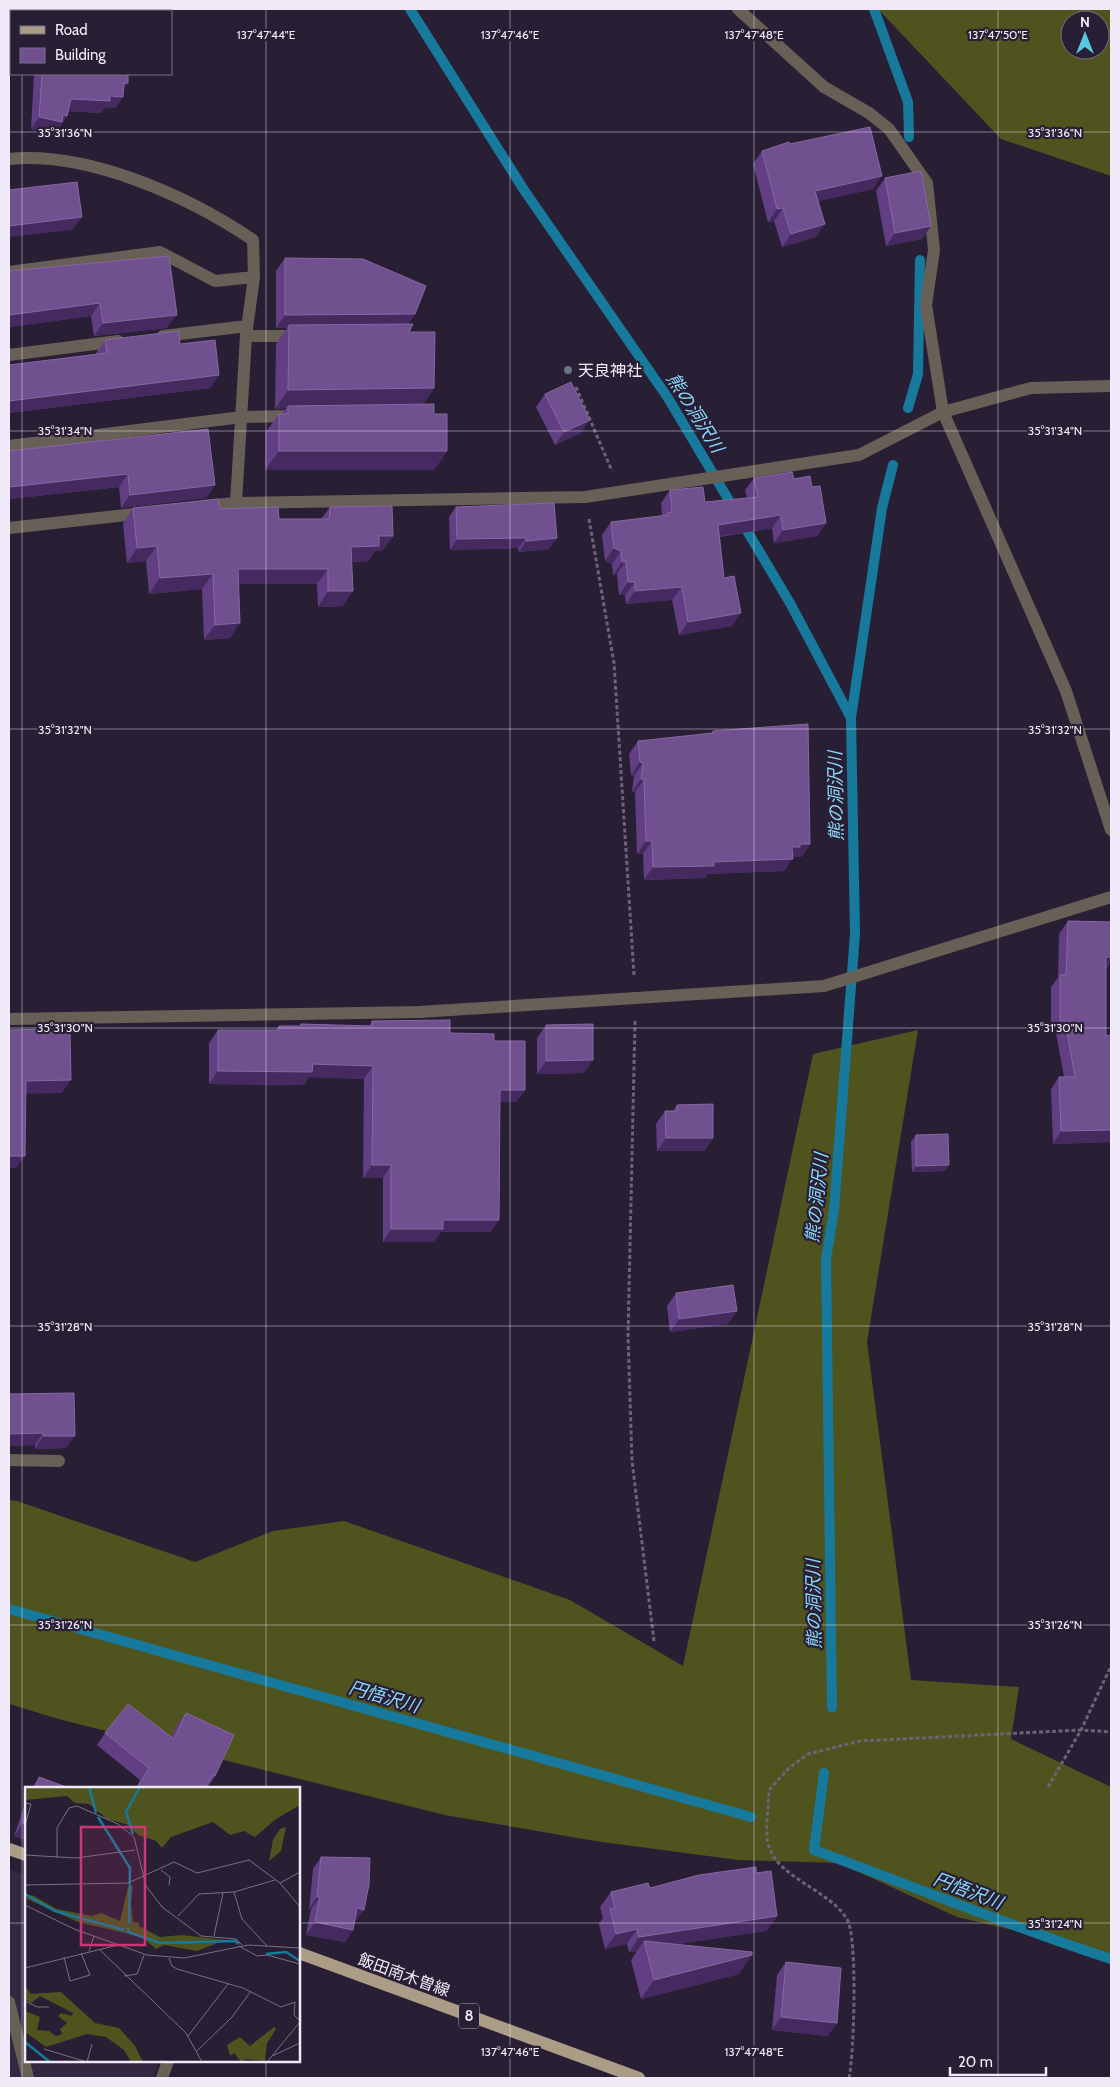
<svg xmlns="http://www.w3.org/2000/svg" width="1120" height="2087" font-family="Cabin,'Noto Sans JP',sans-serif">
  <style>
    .built { fill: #342742 }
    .forest { fill: #4f531e; fill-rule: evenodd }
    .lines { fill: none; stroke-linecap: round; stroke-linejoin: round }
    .stream { stroke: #17799b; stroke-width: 10 }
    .path { stroke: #6c6377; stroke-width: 3; stroke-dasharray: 4 2.5; stroke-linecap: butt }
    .lane { stroke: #686056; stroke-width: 12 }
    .street { stroke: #686056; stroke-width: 12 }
    .primary { stroke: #ab9c86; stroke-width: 12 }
    .wall { fill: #623e84 }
    .shaded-wall { fill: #452a5f }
    .building { fill: #715090; stroke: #8568a1 }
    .ticks { fill: none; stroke: #f1eaf9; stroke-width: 1; stroke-opacity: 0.45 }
    .worship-dot { fill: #6b7280; stroke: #291f35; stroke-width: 2 }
    .labels { text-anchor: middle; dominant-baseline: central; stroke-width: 4.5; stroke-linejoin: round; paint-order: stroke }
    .shield { fill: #291f35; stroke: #b5adbe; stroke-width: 1 }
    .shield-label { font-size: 15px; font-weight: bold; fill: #f1eaf9 }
    .poi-label { font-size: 16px; fill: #f1eaf9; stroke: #291f35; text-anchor: start }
    .street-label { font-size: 16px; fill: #f1eaf9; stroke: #291f35 }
    .water-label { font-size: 18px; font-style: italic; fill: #8ad9fc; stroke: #291f35 }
    .inset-river { fill: none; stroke: #17799b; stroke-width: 2.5 }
    .inset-road { fill: none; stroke: #797083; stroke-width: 1 }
    .view { fill: #c93873; fill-opacity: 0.15; stroke: #c93873; stroke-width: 2.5 }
    .inset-edge { fill: none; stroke: #f1eaf9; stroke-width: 2.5 }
    .ticks-label { font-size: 12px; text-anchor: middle; fill: #f1eaf9; stroke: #291f35; stroke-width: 4.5; stroke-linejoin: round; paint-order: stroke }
  </style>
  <rect width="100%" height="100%" fill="#291f35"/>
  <!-- built -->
  <path class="built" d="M 9,1869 L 26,1876 L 26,2061 L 159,2061 L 153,2078 L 9,2078 Z"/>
  <!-- forest -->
  <path class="forest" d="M 878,9 L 1111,9 L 1111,176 L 1001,139 ZM 1070,20 L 1100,20 L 1100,50 L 1070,50 Z
    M 918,1030 L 867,1342 L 911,1680 L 1019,1687 L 1011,1739 L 1111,1787 L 1111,1960 L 1073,1944 L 957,1917 L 839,1863 L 738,1860 L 595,1841 L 445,1815 L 62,1720 L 9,1704 L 9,1500 L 17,1501 L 195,1562 L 273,1531 L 344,1521 L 570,1600 L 683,1666 L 813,1054 Z"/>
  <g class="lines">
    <!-- stream -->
    <path class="stream" d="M 410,9 L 524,190 L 668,398 L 790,603 L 851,718 L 855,934 L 834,1210 L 826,1259 L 832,1708
      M 874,9 L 908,102 L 909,137
      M 908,408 L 918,374 L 920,260
      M 851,718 L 882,508 L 893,465
      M 9,1609 L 751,1817
      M 824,1773 L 814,1850 C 913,1886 1011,1927 1111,1959"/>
    <!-- path -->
    <path class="path" d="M 576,387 L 612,471
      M 589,519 L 614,663 L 634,975
      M 635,1021 L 628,1336 L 632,1461 L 654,1641
      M 1048,1787 L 1081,1730 L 1111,1666
      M 849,2078 C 854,2055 858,1937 847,1919 C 829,1890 779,1878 769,1847 C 764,1834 769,1804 769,1790 L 789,1768 L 808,1754 L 860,1741 L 1081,1730 L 1111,1732"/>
    <!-- lane -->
    <path class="lane" d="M 9,159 C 88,151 188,196 253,240 L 254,277 L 246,336 L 236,503
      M 9,272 L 160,252 L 215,281 L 254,277
      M 163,336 L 247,326
      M 246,336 L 299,336
      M 9,355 L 118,341
      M 943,412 L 1031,388 L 1111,386
      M 9,446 L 242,417 L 292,416
      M 9,1460 L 59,1461
      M 9,2002 L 28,2078"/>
    <!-- street -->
    <path class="street" d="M 738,9 L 824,87 L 869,113 L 889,129 L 927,183 L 934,250 L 926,305 L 943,412 L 1066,691 L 1111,830
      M 204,506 L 236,503 L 585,497 L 859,455 L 943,412
      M 9,528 L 144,513
      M 9,1019 L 419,1012 L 824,986 L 1111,897
      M 162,2078 L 168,2061"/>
    <!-- primary -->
    <path class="primary" d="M 9,1849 L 26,1855
      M 299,1953 L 639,2078"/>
  </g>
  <!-- wall -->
  <path class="wall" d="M 34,74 L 128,74 L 128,83 L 123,89 L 123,97 L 115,108 L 105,108 L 101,113 L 68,111 L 67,116 L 59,128 L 57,128 L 53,134 L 31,129 Z
    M 790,144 L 873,189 L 818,201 L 816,237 L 782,247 L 774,221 L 768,222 L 753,164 L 762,151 Z
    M 885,178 L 931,226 L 922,239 L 886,246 L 876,191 Z
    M 169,256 L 167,328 L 94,336 L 91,316 L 9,327 L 9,271 Z
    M 285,258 L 415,314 L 408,324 L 409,332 L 434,388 L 423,404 L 434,414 L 447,451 L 434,470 L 265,470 L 265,433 L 279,414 L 282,414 L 286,408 L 275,409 L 276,344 L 287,328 L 276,328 L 276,271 Z
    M 105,340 L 180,344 L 219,375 L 210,388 L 9,413 L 9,365 L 96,354 L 96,353 Z
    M 545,394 L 581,433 L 555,445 L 536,407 Z
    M 9,451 L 215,485 L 206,498 L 121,508 L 119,487 L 9,499 Z
    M 754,478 L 794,479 L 812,487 L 826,523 L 817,536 L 774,543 L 772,528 L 720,537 L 724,578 L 732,626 L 679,635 L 672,600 L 626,604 L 625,595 L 619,595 L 617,574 L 613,575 L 612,564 L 605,561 L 602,535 L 611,522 L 662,516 L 661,503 L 670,490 L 705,502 L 747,498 L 745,490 Z
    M 330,507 L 393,536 L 382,551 L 375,551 L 368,561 L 352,562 L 343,606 L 318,607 L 317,584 L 239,584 L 230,638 L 204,640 L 202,589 L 149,594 L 146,561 L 127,563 L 123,524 L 133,508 L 220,509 L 279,519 L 321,519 Z
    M 456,507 L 549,549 L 519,552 L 518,548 L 450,550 L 449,517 Z
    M 713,731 L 810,844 L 801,857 L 793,857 L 784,871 L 708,874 L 705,878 L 644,880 L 643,854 L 637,854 L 635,792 L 632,792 L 634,776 L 631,775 L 629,754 L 638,741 L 711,733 Z
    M 1068,921 L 1111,922 L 1111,961 L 1106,969 L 1106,1036 L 1111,1142 L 1053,1144 L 1051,1089 L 1059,1077 L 1064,1077 L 1056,1033 L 1051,1033 L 1051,987 L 1058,978 L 1059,934 Z
    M 372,1021 L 450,1033 L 494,1041 L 525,1090 L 516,1102 L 500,1102 L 499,1220 L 490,1232 L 441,1232 L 434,1242 L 383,1242 L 383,1178 L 363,1178 L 364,1079 L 309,1077 L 304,1085 L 209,1084 L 209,1043 L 218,1030 L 276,1030 L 279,1026 L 299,1026 L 301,1024 L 369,1026 Z
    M 546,1025 L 584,1073 L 537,1074 L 537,1038 Z
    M 677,1105 L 713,1138 L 704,1151 L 657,1151 L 656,1124 L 665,1111 L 673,1111 Z
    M 916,1135 L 945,1171 L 912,1172 L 911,1142 Z
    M 676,1293 L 728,1324 L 670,1332 L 667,1306 Z
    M 9,1394 L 66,1448 L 35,1449 L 35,1445 L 9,1446 Z
    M 186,1713 L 215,1776 L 207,1788 L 136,1788 L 140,1780 L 97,1745 L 105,1733 L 171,1738 L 177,1725 Z
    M 39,1777 L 35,1788 L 32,1788 Z
    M 26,1801 L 26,1840 L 14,1836 Z
    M 321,1857 L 355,1922 L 353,1930 L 345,1942 L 306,1935 L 311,1909 L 309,1909 L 313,1869 Z
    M 756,1873 L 777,1916 L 766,1931 L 677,1944 L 739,1974 L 641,1999 L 631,1960 L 637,1951 L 629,1952 L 627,1944 L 605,1949 L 599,1924 L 603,1918 L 600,1907 L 611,1892 L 650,1888 Z
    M 786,1962 L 837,2023 L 827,2036 L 772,2030 L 777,1975 Z"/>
  <!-- shaded-wall -->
  <path class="shaded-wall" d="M 124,83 L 128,83 L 119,95 Z
    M 110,96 L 123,97 L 115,108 L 105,108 L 101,113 L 63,111 L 71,99 Z
    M 63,115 L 67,116 L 59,128 L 57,128 L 53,134 L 31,129 L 39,117 Z
    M 882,176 L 873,189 L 806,204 L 815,191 Z
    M 783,208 L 774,221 L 768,222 L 777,209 Z
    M 82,217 L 72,230 L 9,237 L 9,226 Z
    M 825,224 L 816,237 L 782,247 L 791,234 Z
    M 931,226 L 922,239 L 886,246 L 895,233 Z
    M 100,303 L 91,316 L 9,327 L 9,315 Z
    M 415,314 L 406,327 L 289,325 L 287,328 L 276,328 L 285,315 Z
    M 177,315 L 167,328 L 94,336 L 103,323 Z
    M 219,375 L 210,388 L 9,413 L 9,401 Z
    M 434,388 L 421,407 L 288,406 L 286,408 L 275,409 L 288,390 Z
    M 590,420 L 581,433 L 555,445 L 564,432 Z
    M 279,451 L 447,451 L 434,470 L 265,470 Z
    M 128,474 L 119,487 L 9,499 L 9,487 Z
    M 215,485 L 206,498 L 121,508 L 130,495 Z
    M 781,515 L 772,528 L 709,538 L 718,525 Z
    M 826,523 L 817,536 L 774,543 L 783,530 Z
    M 379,536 L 393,536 L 382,551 L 375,551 L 368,561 L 341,562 L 351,547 Z
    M 526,538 L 518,548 L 450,550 L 457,539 Z
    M 557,538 L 549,549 L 519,552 L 526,541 Z
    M 157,546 L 146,561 L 127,563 L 137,548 Z
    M 614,548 L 621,551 L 612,564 L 605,561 Z
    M 626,561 L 617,574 L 613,575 L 622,562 Z
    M 238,569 L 328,569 L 317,584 L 227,584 Z
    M 213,574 L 202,589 L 149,594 L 160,578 Z
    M 628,582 L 635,582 L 625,595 L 619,595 Z
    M 682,587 L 672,600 L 626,604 L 635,591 Z
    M 328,591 L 353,591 L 343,606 L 318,607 Z
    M 741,613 L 732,626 L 679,635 L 688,622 Z
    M 240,623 L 230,638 L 204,640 L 215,625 Z
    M 640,762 L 643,763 L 634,776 L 631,775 Z
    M 641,779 L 644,780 L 635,792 L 632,792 Z
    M 646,841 L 652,841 L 643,854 L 637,854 Z
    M 800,844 L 810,844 L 801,857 L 793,857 L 784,871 L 708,874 L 705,878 L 644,880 L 653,867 L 714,862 L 792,847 Z
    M 1106,957 L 1111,957 L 1111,961 L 1105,970 Z
    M 1060,1021 L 1065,1021 L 1056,1033 L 1051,1033 Z
    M 593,1060 L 584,1073 L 537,1074 L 546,1061 Z
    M 313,1064 L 373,1066 L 364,1079 L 309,1077 L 304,1085 L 209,1084 L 218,1071 Z
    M 71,1080 L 62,1093 L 17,1094 L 26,1081 Z
    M 500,1090 L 525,1090 L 516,1102 L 491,1102 Z
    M 1111,1130 L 1111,1142 L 1053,1144 L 1061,1131 Z
    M 666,1138 L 713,1138 L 704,1151 L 657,1151 Z
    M 9,1156 L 25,1156 L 16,1168 L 9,1168 Z
    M 372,1165 L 391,1165 L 383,1178 L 363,1178 Z
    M 949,1165 L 945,1171 L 912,1172 L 916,1166 Z
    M 443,1220 L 499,1220 L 490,1232 L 441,1232 L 434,1242 L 383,1242 L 391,1229 Z
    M 737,1311 L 728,1324 L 670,1332 L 679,1319 Z
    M 43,1433 L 35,1445 L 9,1446 L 9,1434 Z
    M 43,1436 L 75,1436 L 66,1448 L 35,1449 Z
    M 23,1823 L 26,1824 L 26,1840 L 14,1836 Z
    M 317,1897 L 320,1897 L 311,1909 L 309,1909 Z
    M 357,1908 L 364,1910 L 355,1922 L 349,1921 Z
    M 777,1916 L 766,1931 L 646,1949 L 644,1941 L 637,1951 L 629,1952 L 639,1937 Z
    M 315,1922 L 353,1930 L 345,1942 L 306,1935 Z
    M 637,1929 L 627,1944 L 605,1949 L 616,1934 Z
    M 752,1955 L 739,1974 L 641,1999 L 654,1980 Z
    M 781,2017 L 837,2023 L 827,2036 L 772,2030 Z"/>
  <!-- building -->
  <path class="building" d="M 42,74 L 128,74 L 128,83 L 124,83 L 123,97 L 110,96 L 110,101 L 71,99 L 67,116 L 63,115 L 62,122 L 39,117 Z
    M 870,127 L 882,176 L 815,191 L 825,224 L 791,234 L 783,208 L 777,209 L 762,151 L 789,142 L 790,144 Z
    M 921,171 L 931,226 L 895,233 L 885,178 Z
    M 77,182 L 82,217 L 9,226 L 9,190 Z
    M 169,256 L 177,315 L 103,323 L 100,303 L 9,315 L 9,271 Z
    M 285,258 L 363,259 L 426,286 L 415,314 L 285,315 Z
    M 413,324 L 409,332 L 435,332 L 434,388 L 288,390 L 289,325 Z
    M 179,331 L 180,344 L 215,340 L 219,375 L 9,401 L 9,365 L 107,353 L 105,340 Z
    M 571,382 L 590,420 L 564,432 L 545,394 Z
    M 434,404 L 434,414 L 447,414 L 447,451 L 279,451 L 279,414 L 288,414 L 288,406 Z
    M 208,429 L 215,485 L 130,495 L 128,474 L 9,487 L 9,451 Z
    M 792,472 L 794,479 L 810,476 L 812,487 L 820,486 L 826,523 L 783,530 L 781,515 L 718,525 L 724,578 L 734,576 L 741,613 L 688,622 L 682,587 L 635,591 L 635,582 L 628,582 L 626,561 L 622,562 L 621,551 L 614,548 L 611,522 L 668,515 L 668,513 L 672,512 L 670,490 L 703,487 L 705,502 L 758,497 L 754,478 Z
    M 218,499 L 220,509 L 278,507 L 279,519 L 329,519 L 330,507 L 392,506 L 393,536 L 379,536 L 379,546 L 351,547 L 353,591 L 328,591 L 328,569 L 238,569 L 240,623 L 215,625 L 213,574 L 160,578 L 157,546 L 137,548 L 133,508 Z
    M 554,503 L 557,538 L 526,541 L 526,538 L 457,539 L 456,507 Z
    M 808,724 L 810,844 L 800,844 L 800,847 L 792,847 L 793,859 L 714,862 L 714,866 L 653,867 L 652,841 L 646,841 L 644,780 L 641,779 L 643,763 L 640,762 L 638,741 L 713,733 L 713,731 Z
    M 1068,921 L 1111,922 L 1111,957 L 1106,957 L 1106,1036 L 1111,1035 L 1111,1130 L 1061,1131 L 1059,1077 L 1075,1077 L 1065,1021 L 1060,1021 L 1060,975 L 1066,975 Z
    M 450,1020 L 450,1033 L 494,1034 L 494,1041 L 525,1041 L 525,1090 L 500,1090 L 499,1220 L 443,1220 L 443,1229 L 391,1229 L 391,1165 L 372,1165 L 373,1066 L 313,1064 L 312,1072 L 218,1071 L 218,1030 L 279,1030 L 279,1026 L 301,1026 L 301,1024 L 372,1026 L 372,1021 Z
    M 593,1024 L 593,1060 L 546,1061 L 546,1025 Z
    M 44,1029 L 44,1032 L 70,1032 L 71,1080 L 26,1081 L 25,1156 L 9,1156 L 9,1030 Z
    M 713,1104 L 713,1138 L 666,1138 L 665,1111 L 677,1111 L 677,1105 Z
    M 948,1134 L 949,1165 L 916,1166 L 916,1135 Z
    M 733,1285 L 737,1311 L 679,1319 L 676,1293 Z
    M 74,1393 L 75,1436 L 43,1436 L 43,1433 L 9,1434 L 9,1394 Z
    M 128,1704 L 174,1739 L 186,1713 L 234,1735 L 215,1776 L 213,1775 L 205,1788 L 137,1788 L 149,1768 L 105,1733 Z
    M 39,1777 L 69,1788 L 35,1788 Z
    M 26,1813 L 26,1824 L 23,1823 Z
    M 321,1857 L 370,1858 L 369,1884 L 364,1910 L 357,1908 L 353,1930 L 315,1922 L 320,1897 L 317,1897 Z
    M 756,1867 L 756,1873 L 771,1871 L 777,1916 L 639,1937 L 637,1929 L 616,1934 L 610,1909 L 615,1908 L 611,1892 L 648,1883 L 650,1888 L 699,1875 Z
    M 644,1941 L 752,1952 L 752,1955 L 654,1980 Z
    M 786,1962 L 841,1968 L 837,2023 L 781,2017 Z"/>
  <!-- ticks -->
  <path class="ticks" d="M 22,9 L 22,11M 266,9 L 266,1788M 510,9 L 510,2078M 754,9 L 754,2078M 998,9 L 998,2078M 22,74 L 22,2078M 9,132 L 1111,132M 9,431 L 1111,431M 9,729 L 1111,729M 9,1028 L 1111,1028M 9,1326 L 1111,1326M 9,1625 L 1111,1625M 9,1923 L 26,1923M 299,1923 L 1111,1923M 266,2061 L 266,2078"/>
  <!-- markers -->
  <circle class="worship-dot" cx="568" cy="370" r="5"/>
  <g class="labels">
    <!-- shield labels -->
    <rect class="shield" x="459" y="2003.5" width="20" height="25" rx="4"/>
    <g class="shield-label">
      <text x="469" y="2016">8</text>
    </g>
    <!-- poi labels -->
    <g class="poi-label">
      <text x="578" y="370">天良神社</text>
    </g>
    <!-- street labels -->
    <g class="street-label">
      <text transform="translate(404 1975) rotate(20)">飯田南木曽線</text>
    </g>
    <!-- water labels -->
    <g class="water-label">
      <text transform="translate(695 413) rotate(58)">熊の洞沢川</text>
      <text transform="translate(836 796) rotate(-91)">熊の洞沢川</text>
      <text transform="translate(817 1198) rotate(-84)">熊の洞沢川</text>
      <text transform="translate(814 1604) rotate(-91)">熊の洞沢川</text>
      <text transform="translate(384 1697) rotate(16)">円悟沢川</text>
      <text transform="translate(968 1891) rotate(21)">円悟沢川</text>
    </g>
  </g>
  <!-- overview -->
  <g transform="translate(25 1787)">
    <rect width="275" height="275" fill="#291f35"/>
    <path d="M 0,0 L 275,0 L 275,18 L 251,32 L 230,50 L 219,44 L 205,48 L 188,35 L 146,50 L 137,61 L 131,54 L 113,48 L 104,38 L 82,32 L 64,17 L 50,16 L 42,9 L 0,13 ZM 261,40 L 256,64 L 244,74 L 248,53 L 255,42 ZM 108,98 L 106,116 L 108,135 L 114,136 L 114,139 L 135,150 L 157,148 L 200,153 L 172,164 L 139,158 L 131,162 L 117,150 L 53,135 L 0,111 L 7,108 L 32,122 L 67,129 L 76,126 L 95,134 L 103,100 ZM 0,199 L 6,207 L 36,205 L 70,236 L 94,241 L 110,259 L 118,275 L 106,275 L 99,263 L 81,250 L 62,247 L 21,260 L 0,245 L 0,224 L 15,230 L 12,243 L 24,244 L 31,249 L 37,247 L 35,242 L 42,236 L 33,229 L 36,226 L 47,229 L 48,226 L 15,209 L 6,216 L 0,212 ZM 249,240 L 251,242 L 242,256 L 240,274 L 221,272 L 216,275 L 209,266 L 205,269 L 202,258 L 215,250 L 225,259 Z" fill="#4f531e"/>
    <path class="inset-river" d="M 64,0 L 71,26M 73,30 L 105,81 L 104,137M 108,47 L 101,25 L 115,0M 0,107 L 30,124 L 99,143M 103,141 L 103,145 L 135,156 L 210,154 L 214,157M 241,167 L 261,165 L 275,174M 0,255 L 25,275"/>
    <path class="inset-road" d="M 0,16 L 6,17 L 0,39M 0,68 L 51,71 L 110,63M 32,71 L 32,41 L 44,21 L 52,19 L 93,37 L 109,50 L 121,99 L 137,120 L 176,149 L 211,152 L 217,158M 136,83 L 145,90 L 144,98M 255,96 L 275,85M 0,98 L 103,96 L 149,75 L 172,86 L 224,73 L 255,96 L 275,120M 209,105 L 217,132 L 242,159M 0,118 L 49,142 L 122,168 L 159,171 L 223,158 L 275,161M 153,129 L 174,107 L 209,105 L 250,93M 189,149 L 198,106M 214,159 L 232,169 L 242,168 L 275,177M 75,163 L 161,246 L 177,275M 64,164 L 69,149M 39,170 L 45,194 L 65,188 L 56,166M 144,171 L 147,179 L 152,182 L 218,201 L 256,220 L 270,215 L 269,228 L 275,234M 0,181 L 93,158M 99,189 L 112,187 L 119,168M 0,214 L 12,220 L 24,220M 163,249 L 203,197M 19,262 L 62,275M 172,264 L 207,230 L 226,204M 247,269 L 275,256M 62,275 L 67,257M 242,275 L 275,235"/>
    <path class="view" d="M 56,40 L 120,40 L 120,158 L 56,158 Z"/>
    <rect width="275" height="275" class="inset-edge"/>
  </g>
  <g class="ticks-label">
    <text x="266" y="39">137°47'44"E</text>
    <text x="510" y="39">137°47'46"E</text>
    <text x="754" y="39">137°47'48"E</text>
    <text x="998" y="39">137°47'50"E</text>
    <text x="65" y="137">35°31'36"N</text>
    <text x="1055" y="137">35°31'36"N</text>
    <text x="65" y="435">35°31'34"N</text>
    <text x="1055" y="435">35°31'34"N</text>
    <text x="65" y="734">35°31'32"N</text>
    <text x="1055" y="734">35°31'32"N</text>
    <text x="65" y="1032">35°31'30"N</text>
    <text x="1055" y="1032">35°31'30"N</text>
    <text x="65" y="1331">35°31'28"N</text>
    <text x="1055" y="1331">35°31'28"N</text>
    <text x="65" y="1629">35°31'26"N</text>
    <text x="1055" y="1629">35°31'26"N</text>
    <text x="1055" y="1928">35°31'24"N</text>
    <text x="510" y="2056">137°47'46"E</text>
    <text x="754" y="2056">137°47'48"E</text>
  </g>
  <!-- border -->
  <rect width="1120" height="2087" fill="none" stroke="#f1eaf9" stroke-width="20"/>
  <!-- legend -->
  <rect x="10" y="10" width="162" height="65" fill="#291f35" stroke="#797083"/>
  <rect x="20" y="26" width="25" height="8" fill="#ab9c86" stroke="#797083"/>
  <text x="55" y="35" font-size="15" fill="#f1eaf9">Road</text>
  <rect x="20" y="48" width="25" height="15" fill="#715090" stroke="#797083"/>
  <text x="55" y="60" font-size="15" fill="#f1eaf9">Building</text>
  <!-- north arrow -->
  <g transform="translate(1085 35)"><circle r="24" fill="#291f35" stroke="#797083"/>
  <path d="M0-4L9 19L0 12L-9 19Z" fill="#56c9e1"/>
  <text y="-8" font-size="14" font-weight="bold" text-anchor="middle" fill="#f1eaf9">N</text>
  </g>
  <!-- scale -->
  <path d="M950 2067v8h96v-8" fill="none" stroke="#f1eaf9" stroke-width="2.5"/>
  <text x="958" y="2067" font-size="15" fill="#f1eaf9" stroke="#291f35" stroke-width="4" paint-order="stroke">20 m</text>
</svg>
